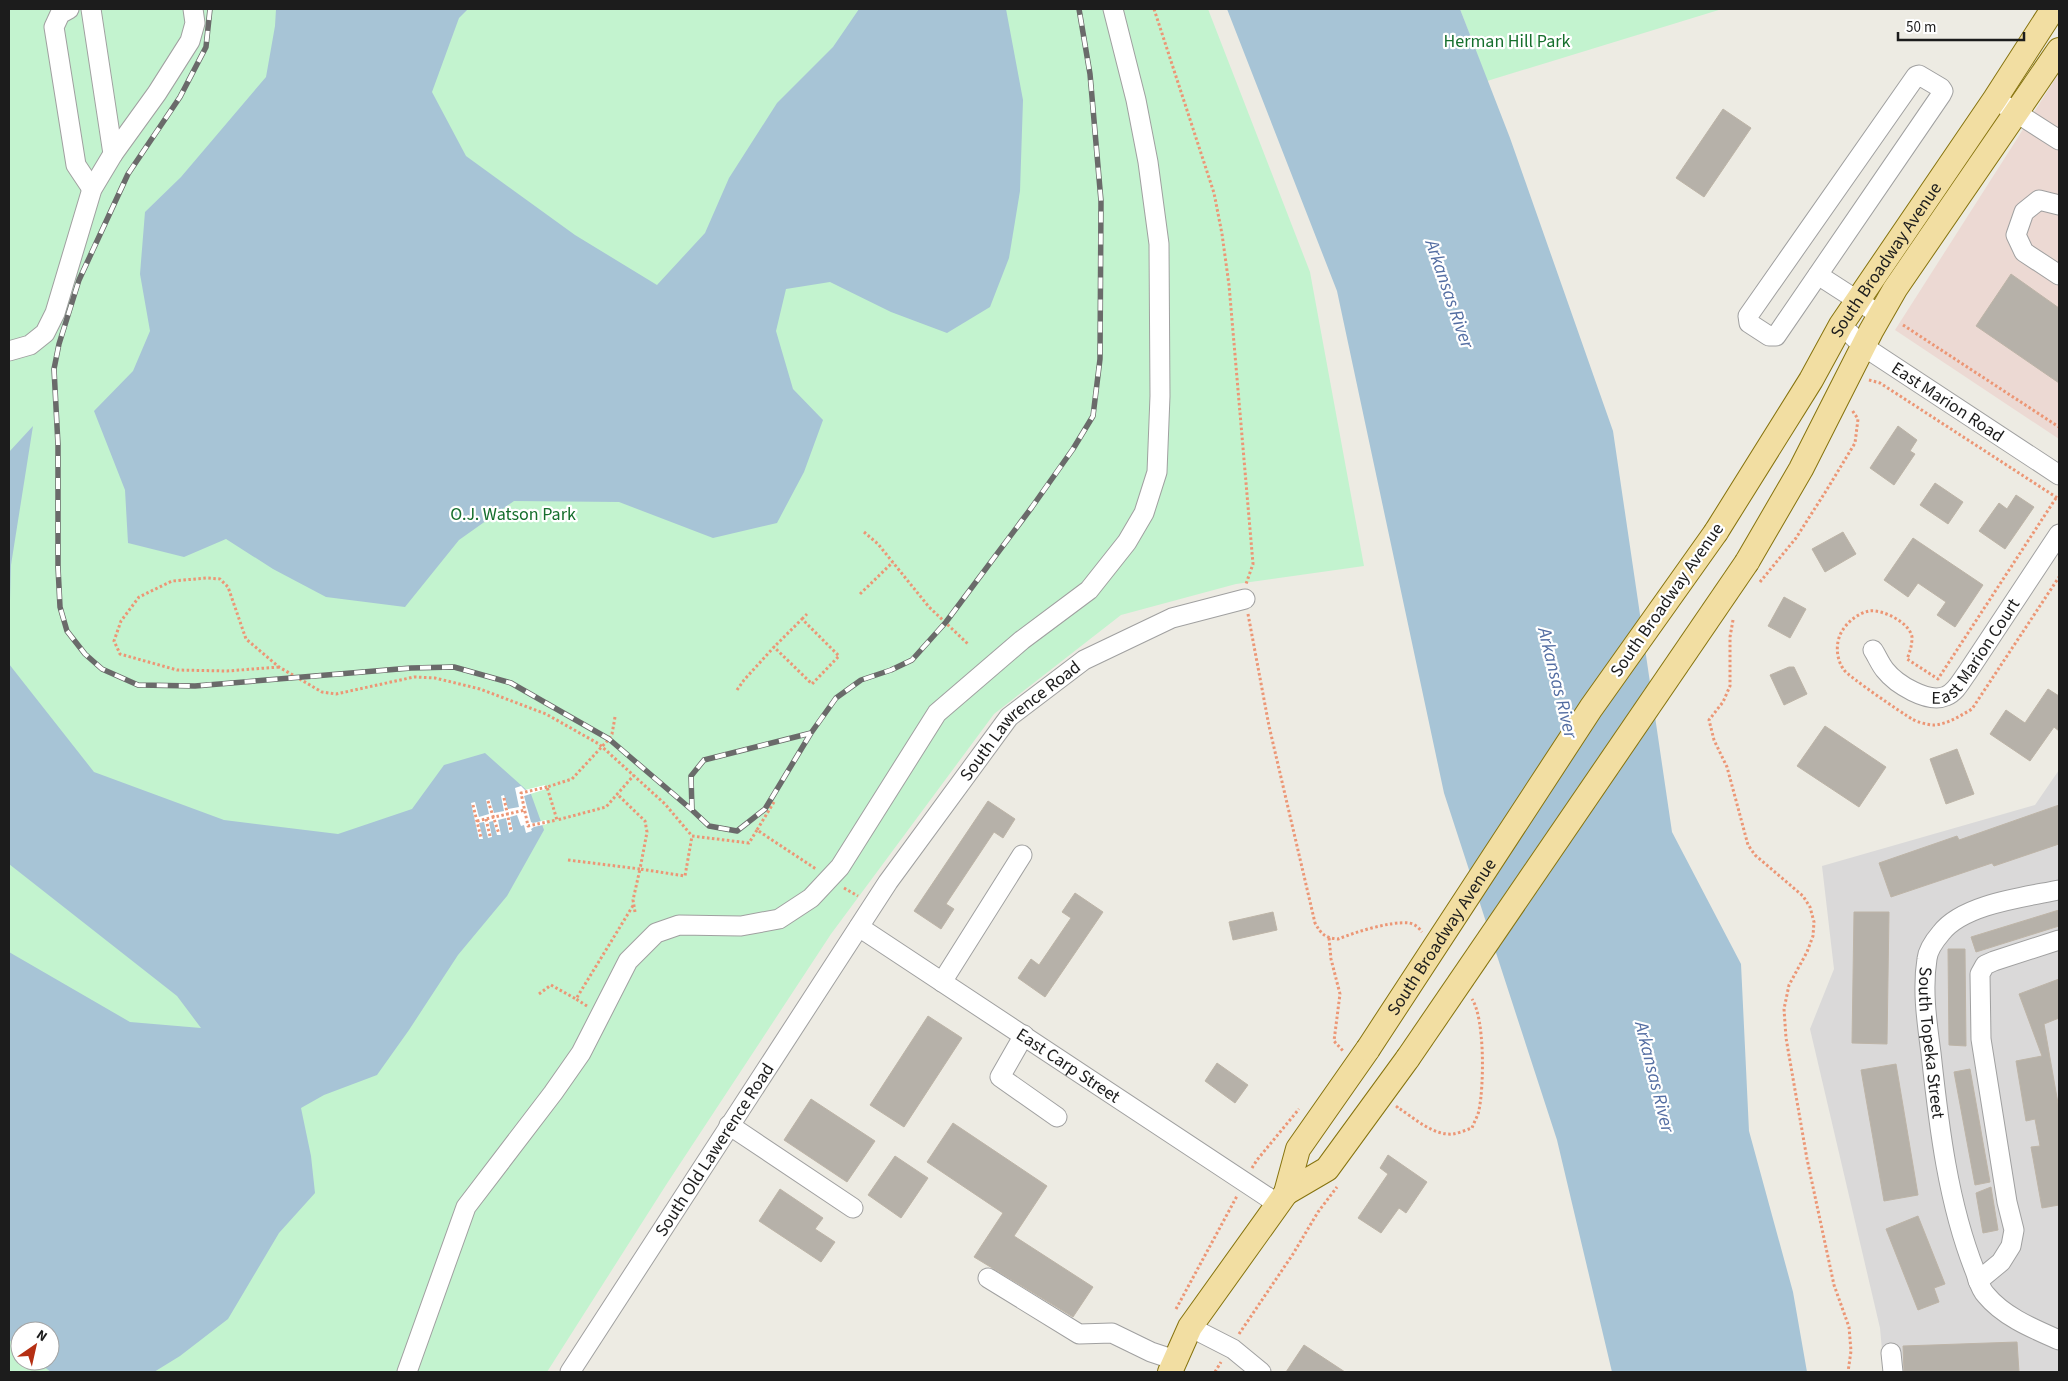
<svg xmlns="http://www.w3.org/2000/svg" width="2068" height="1381" font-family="'Source Sans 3',sans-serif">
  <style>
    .residential { fill: #dad9d9 }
    .commercial { fill: #ecd9d3 }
    .park { fill: #c3f3cf; fill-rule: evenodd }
    .water { fill: #a7c4d6 }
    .pier { fill: #fff }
    .building { fill: #b6b1a9; stroke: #bdb4a7 }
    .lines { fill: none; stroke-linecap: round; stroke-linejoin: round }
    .minor-casing { stroke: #a0a0a0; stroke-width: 21 }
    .major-casing { stroke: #86730e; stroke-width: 26 }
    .path { stroke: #ec9675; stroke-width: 3; stroke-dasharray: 2.5 2.5; stroke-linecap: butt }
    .minor { stroke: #fff; stroke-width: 19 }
    .major { stroke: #f2dea2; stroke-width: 24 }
    .rail-casing { stroke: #6a6a6a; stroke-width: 5.5 }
    .rail { stroke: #fff; stroke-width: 4; stroke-dasharray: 11; stroke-linecap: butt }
    .major-bridge-casing { stroke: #86730e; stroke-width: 26; stroke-linecap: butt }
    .major-bridge { stroke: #f2dea2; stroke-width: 24 }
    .labels { text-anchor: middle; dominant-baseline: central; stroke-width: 4.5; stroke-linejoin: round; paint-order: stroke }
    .park-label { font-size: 18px; fill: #166f2d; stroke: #fff }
    .street-label { font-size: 18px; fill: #1c1c1c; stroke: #fff }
    .water-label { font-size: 19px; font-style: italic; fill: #536da2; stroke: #fff }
  </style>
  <rect width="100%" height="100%" fill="#edebe3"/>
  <!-- residential -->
  <path class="residential" d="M 2059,770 L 2059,1372 L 1884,1372 L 1880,1328 L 1810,1029 L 1834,969 L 1822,866 L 2035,805 Z"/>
  <!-- commercial -->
  <path class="commercial" d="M 2059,73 L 2059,439 L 1895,330 Z"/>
  <!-- park -->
  <path class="park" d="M 9,9 L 1208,9 L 1310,272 L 1364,566 L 1236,584 L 1121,615 L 994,714 L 831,934 L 666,1185 L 547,1372 L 9,1372 ZM 20,1331 L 50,1331 L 50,1361 L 20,1361 Z
    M 1460,9 L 1722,9 L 1487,81 Z"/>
  <!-- water -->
  <path class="water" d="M 276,9 L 468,9 L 459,18 L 432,92 L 466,156 L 575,235 L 657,285 L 705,233 L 729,178 L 777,103 L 833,47 L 859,9 L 1006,9 L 1023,100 L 1020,191 L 1009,258 L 990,307 L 947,333 L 891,312 L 830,282 L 786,289 L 776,331 L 793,389 L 823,420 L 804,472 L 777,523 L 713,538 L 619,502 L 514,501 L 459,540 L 405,607 L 326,597 L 273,569 L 226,539 L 184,557 L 128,543 L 125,490 L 94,411 L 133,371 L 150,331 L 140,274 L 145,212 L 181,177 L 266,77 L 275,26 Z
    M 1227,9 L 1460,9 L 1510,138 L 1613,431 L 1672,832 L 1741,964 L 1749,1131 L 1793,1292 L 1807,1372 L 1612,1372 L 1557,1140 L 1444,793 L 1337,291 Z
    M 33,426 L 11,565 L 9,636 L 9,452 Z
    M 9,664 L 94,772 L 224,820 L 338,834 L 412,809 L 444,765 L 485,753 L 531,794 L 544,830 L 507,896 L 458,955 L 409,1030 L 377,1075 L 324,1095 L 301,1108 L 311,1156 L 315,1193 L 279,1233 L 228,1319 L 180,1356 L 154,1372 L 51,1372 L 36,1361 L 50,1361 L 50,1331 L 20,1331 L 20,1348 L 9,1340 L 9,952 L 130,1022 L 201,1028 L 177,996 L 9,864 Z"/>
  <!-- pier -->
  <path class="pier" d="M 545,785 L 546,789 L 524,796 L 531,822 L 533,823 L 546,820 L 547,824 L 534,827 L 531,829 L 532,831 L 526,833 L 524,825 L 521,826 L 517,815 L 510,817 L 513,831 L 509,833 L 506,818 L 498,820 L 501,835 L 497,835 L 493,821 L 489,822 L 492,837 L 488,838 L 484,822 L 479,823 L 483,839 L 479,839 L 471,803 L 475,802 L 479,817 L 489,814 L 486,800 L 490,799 L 494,813 L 504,811 L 501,796 L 504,795 L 508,809 L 519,807 L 515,788 L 521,786 L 525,790 Z"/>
  <!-- building -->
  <path class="building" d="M 1723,109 L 1751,128 L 1704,197 L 1676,178 Z
    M 2011,274 L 2059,308 L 2059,383 L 1976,326 Z
    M 1898,426 L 1917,440 L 1910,451 L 1915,454 L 1894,485 L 1870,468 Z
    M 1935,483 L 1963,502 L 1948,524 L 1920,505 Z
    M 2016,495 L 2034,507 L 2005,549 L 1979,531 L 1999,503 L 2007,509 Z
    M 1843,532 L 1856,554 L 1825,572 L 1812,549 Z
    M 1913,538 L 1983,585 L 1955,627 L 1937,615 L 1946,602 L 1918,583 L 1908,597 L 1884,580 Z
    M 1784,597 L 1806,609 L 1790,638 L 1768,626 Z
    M 1789,667 L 1794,667 L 1807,694 L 1784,705 L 1770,675 Z
    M 2048,689 L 2059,696 L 2059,731 L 2054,727 L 2030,761 L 1990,734 L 2006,710 L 2025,723 Z
    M 1825,726 L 1886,767 L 1859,807 L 1797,766 Z
    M 1957,749 L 1974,794 L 1946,804 L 1930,759 Z
    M 988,801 L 1015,819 L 1003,838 L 994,832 L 946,904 L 954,909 L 941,929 L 914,911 Z
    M 2059,805 L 2059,844 L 1994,866 L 1992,863 L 1891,897 L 1879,863 L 1957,836 L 1959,840 Z
    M 1075,893 L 1103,912 L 1045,997 L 1018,978 L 1031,959 L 1039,965 L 1071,918 L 1062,912 Z
    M 2059,910 L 2059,926 L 1976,952 L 1971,937 Z
    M 1273,912 L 1277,930 L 1233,940 L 1229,922 Z
    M 1854,912 L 1889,912 L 1887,1044 L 1852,1043 Z
    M 1948,949 L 1965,949 L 1966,1046 L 1949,1045 Z
    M 2059,979 L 2059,1018 L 2044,1024 L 2059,1109 L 2059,1205 L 2042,1208 L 2031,1147 L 2040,1146 L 2035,1119 L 2026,1121 L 2016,1061 L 2042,1056 L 2019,994 Z
    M 928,1016 L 962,1038 L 904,1127 L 870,1105 Z
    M 1217,1063 L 1248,1085 L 1235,1103 L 1205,1081 Z
    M 1896,1064 L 1918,1195 L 1884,1201 L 1861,1070 Z
    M 1970,1069 L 1990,1182 L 1975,1185 L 1954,1072 Z
    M 811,1099 L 875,1141 L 847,1182 L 784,1140 Z
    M 953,1123 L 1047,1186 L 1014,1236 L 1093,1287 L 1073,1317 L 974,1257 L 1003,1213 L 927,1162 Z
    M 1388,1155 L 1427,1182 L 1406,1213 L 1399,1208 L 1381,1233 L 1358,1218 L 1388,1174 L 1380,1168 Z
    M 895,1156 L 928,1178 L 901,1218 L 868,1195 Z
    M 1991,1187 L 1998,1230 L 1983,1233 L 1976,1193 Z
    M 780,1189 L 823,1218 L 815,1229 L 835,1242 L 821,1262 L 759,1221 Z
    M 1918,1216 L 1945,1284 L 1934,1288 L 1939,1302 L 1918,1310 L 1886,1229 Z
    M 2017,1342 L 2019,1372 L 1904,1372 L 1903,1346 Z
    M 1304,1345 L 1345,1372 L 1286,1372 Z"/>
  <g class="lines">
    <!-- minor casing -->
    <g class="minor-casing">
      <g id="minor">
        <path d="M 69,9 L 60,14 L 54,27 L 76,165 L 92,189"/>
        <path d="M 91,9 L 113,154"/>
        <path d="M 1919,75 L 1941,88 L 1943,91 L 1941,95 L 1776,336 L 1769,336 L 1749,323 L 1748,316 L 1916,76 Z"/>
        <path d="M 1995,99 L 2059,140"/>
        <path d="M 2059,205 L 2039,200 L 2024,212 L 2016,235 L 2024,252 L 2059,275"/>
        <path d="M 1818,275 L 1880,315"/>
        <path id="s1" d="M 1841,325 L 1863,346 L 2059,475"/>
        <path d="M 9,351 L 30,345 L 45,333 L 55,313 L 92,189 L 113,154 L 157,93 L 190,41 L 195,23 L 193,9"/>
        <path id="s2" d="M 1873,650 C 1877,656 1880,664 1885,670 C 1896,684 1928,704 1946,696 C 1956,692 1961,681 1967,673 L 2059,534"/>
        <path id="s3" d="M 2059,890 C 2025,897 1963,904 1941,933 C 1935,940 1928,950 1927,959 C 1922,990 1927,1023 1931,1053 C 1939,1127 1948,1203 1975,1271 C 1978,1279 1980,1289 1986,1295 C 2004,1317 2034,1329 2059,1340"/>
        <path id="s4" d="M 859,927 L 1278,1204"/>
        <path d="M 942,982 L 1022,855"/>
        <path d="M 1024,1035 L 1000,1077 L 1057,1117"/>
        <path d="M 729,1125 L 853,1208"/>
        <path d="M 988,1278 L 1079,1334 L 1112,1333 L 1151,1352 L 1175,1360"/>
        <path d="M 1978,1281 L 2001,1262 L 2011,1246 L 2014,1230 L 2007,1202 L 1981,1039 L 1980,974 L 1985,965 L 1994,961 L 2059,940"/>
        <path d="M 1190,1327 L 1233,1349 L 1261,1372"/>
        <path d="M 1891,1353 L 1893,1372"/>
        <path d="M 407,1372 L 466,1207 L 553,1093 L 581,1053 L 628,961 L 656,933 L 679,925 L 741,926 L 779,919 L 811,898 L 840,867 L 937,713 L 1022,640 L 1089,590 L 1127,542 L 1144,513 L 1157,472 L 1160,396 L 1159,244 L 1148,162 L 1136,100 L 1113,9"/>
        <path id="s5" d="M 570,1372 L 888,882 L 1009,717 L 1084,660 L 1172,618 L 1245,599"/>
      </g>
    </g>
    <!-- major casing -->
    <g class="major-casing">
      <g id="major">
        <path id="s6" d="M 1716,532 L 1811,380 L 1841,325 L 1995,99 L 2053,9"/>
        <path d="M 1747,562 L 1801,469 L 1871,331 L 1895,289 L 2059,50"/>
        <path d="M 1286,1193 L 1327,1169 L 1408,1058"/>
        <path d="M 1170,1372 L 1190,1327 L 1286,1193 L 1298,1149 L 1368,1049"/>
      </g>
    </g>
    <!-- path -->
    <path class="path" d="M 1154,9 L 1214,193 L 1222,234 L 1229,285 L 1253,564 L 1246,584
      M 1903,325 L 2059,427
      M 1869,380 L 1880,383 L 2059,499
      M 2056,498 L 1938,679 L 1907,659 C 1910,652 1912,645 1912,637 C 1910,623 1883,609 1869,611 C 1859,613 1848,621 1842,631 C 1835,643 1836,659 1844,670 C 1849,677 1902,713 1912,719 C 1917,722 1928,725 1934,725 C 1948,724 1960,716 1972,709 L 2059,577
      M 864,532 L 878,544 L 929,607 L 968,644
      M 1760,582 L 1796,538 L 1826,491 L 1855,443 L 1858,419 L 1852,410
      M 860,594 L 893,562
      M 1248,614 L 1269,726 L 1315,923 C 1321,934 1325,938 1338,939 C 1356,932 1390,921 1409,923 C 1415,924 1419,928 1422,932
      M 802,619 L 807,614
      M 1733,620 L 1730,637 L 1730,686 L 1723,702 L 1709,720 L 1714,740 L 1727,767 L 1748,845 L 1755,855 L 1803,896 L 1810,907 L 1814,922 L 1813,936 L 1807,952 L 1789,985 L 1784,1009 L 1786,1038 L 1807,1159 L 1834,1285 L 1849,1327 L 1851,1351 L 1848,1372
      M 279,667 L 227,671 L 177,670 L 120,654 L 114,641 L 121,621 L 139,597 L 172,581 L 207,578 L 220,579 L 228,587 L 246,639 L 279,667 L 322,692 L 336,694 L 414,677 L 435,678 L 480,689 L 546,714 L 599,744 L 665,804 L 692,836 L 749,843 L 757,830
      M 737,690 L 744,680 L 774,647 L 812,684 L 839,656 L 802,619 L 774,647
      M 615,717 L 612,734 L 609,739 L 572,779 L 547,787 L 557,820 L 606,807 L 634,775
      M 547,787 L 521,793 L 528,826 L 557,820
      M 504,798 L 511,831
      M 488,801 L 499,834
      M 774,802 L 757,830 L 816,869
      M 473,805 L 481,838
      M 486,819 L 490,836
      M 477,821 L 525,810
      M 568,860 L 640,869 L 647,832 L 645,821 L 617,794
      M 844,888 L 858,896
      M 635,912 L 633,900 L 640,869 L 685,876 L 692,836
      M 1329,938 L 1331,959 L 1340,994 L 1334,1041 L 1344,1052
      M 539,994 L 551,985 L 576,999
      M 587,1006 L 576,999 L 634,904
      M 1398,1106 L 1397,1107 C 1413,1117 1433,1136 1453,1134 C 1459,1133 1466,1130 1472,1128 C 1474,1122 1478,1116 1479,1110 C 1484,1086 1485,1019 1472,999
      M 1252,1168 L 1257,1160 L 1299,1109
      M 1176,1309 L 1237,1196
      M 1239,1334 L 1293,1254 L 1318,1212 L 1337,1187
      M 1215,1372 L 1221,1362"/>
    <!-- minor -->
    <use href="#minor" class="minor"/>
    <!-- major -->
    <use href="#major" class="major"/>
    <!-- rail casing -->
    <g class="rail-casing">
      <path id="rail" d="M 210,9 L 206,47 L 180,97 L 128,174 L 79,280 L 59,344 L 54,369 L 58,445 L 58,567 L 60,607 L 67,631 L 85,654 L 102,669 L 138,685 L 195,686 L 411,668 L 454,667 L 511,683 L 609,739 L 692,810
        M 811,733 L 704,760 L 691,776 L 692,810 L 709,826 L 737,831 L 765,809 L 811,733 L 836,698 L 861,680 L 891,670 L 912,660 L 946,622 L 1032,507 L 1073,449 L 1093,416 L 1100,359 L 1101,201 L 1090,74 L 1079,9"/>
    </g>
    <!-- rail -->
    <use href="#rail" class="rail"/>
    <!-- major-bridge casing -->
    <g class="major-bridge-casing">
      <g id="major-bridge">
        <path id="s7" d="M 1368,1049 L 1591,708 L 1716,532"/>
        <path d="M 1408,1058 L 1747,562"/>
      </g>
    </g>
    <!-- major-bridge -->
    <use href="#major-bridge" class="major-bridge"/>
  </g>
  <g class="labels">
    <!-- park labels -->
    <g class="park-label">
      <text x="1507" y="41">Herman Hill Park</text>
      <text x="513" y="514">O.J. Watson Park</text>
    </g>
    <!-- street labels -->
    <g class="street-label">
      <text stroke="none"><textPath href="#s6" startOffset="321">South Broadway Avenue</textPath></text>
      <text stroke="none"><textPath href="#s1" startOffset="132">East Marion Road</textPath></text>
      <text transform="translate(1667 600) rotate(-55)">South Broadway Avenue</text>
      <text stroke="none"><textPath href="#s2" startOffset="145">East Marion Court</textPath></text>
      <text stroke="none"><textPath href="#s5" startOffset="794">South Lawrence Road</textPath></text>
      <text stroke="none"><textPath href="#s7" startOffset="134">South Broadway Avenue</textPath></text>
      <text stroke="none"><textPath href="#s3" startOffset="242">South Topeka Street</textPath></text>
      <text stroke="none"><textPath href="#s4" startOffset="251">East Carp Street</textPath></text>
      <text stroke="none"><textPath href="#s5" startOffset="265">South Old Lawerence Road</textPath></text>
    </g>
    <!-- water labels -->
    <g class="water-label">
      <text transform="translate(1449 294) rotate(71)">Arkansas River</text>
      <text transform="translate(1557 683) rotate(76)">Arkansas River</text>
      <text transform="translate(1654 1077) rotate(76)">Arkansas River</text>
    </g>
  </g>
  <!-- border -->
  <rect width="2068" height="1381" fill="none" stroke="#1c1c1c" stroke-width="20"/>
  <!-- north arrow -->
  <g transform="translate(35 1346) rotate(34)"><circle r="24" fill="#ffffff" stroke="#a4a4a4"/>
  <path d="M0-4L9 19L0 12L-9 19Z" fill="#b52f13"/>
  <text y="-8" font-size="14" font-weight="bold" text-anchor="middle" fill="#1c1c1c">N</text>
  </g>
  <!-- scale -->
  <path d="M1898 32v8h126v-8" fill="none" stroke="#1c1c1c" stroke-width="2.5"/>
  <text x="1906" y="32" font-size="15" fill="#1c1c1c" stroke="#ffffff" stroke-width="4" paint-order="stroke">50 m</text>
</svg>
